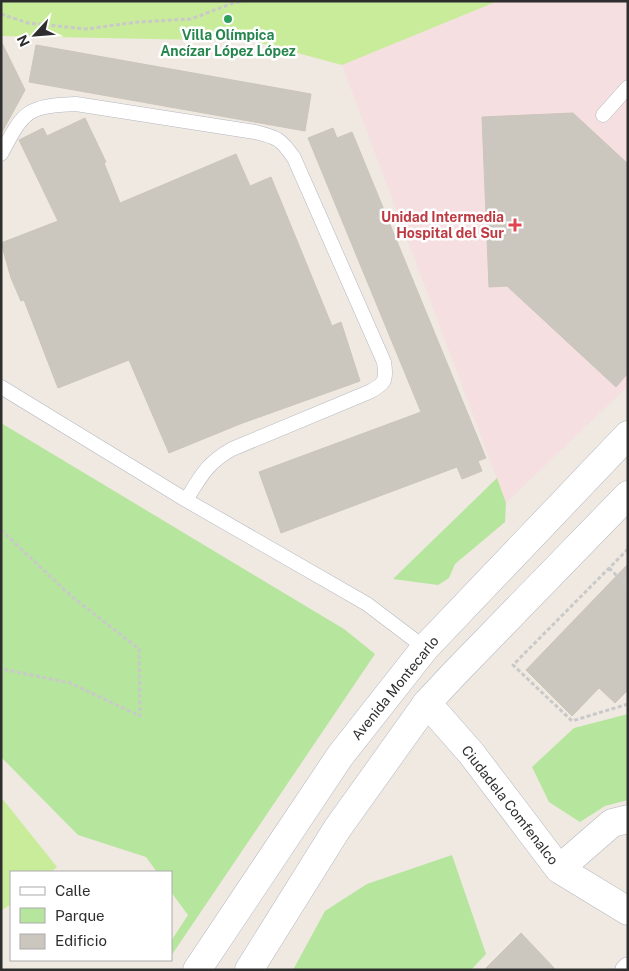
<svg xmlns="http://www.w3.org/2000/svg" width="629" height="971" font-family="'Public Sans',sans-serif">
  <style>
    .medical { fill: #f5dfe0 }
    .green { fill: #b6e59e }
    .pitch { fill: #c9ec9a }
    .building { fill: #cbc7bf; stroke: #cbc5ba }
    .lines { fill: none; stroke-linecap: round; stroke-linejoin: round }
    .service-casing { stroke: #b4b7c1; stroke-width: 15 }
    .pedestrian-casing { stroke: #b4b7c1; stroke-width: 21 }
    .minor-casing { stroke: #b4b7c1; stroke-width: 29 }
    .secondary-casing { stroke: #b4b7c1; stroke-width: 29 }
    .path { stroke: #c9c9c9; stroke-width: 3; stroke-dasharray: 4 2.5; stroke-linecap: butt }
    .service { stroke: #fff; stroke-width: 14 }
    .pedestrian { stroke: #fff; stroke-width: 20 }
    .minor { stroke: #fff; stroke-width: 28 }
    .secondary { stroke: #fff; stroke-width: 28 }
    .leisure-dot { fill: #2e9e5b; stroke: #fff; stroke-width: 2 }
    .health-dot { fill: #e0444e; stroke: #fff; stroke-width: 2 }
    .labels { text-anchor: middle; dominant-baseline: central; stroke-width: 5; stroke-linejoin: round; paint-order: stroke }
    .leisure-label { font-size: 14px; font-weight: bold; fill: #27864d; stroke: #fff }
    .health-label { font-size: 14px; font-weight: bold; fill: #be3a42; stroke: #fff; text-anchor: end }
    .street-label { font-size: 14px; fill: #2e2e2e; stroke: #fff }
  </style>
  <rect width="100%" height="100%" fill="#efe9e1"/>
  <!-- medical -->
  <path class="medical" d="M 498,1 L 628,1 L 628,386 L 506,503 L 342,65 Z"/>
  <!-- green -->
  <path class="green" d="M 1,423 L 344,629 L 375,654 L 171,956 L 171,941 L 188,915 L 171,892 L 171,872 L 157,872 L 146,857 L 78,835 L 1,757 Z
    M 497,478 L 506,503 L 505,522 L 455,564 L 449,578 L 438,585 L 393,579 Z
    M 628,714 L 628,800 L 605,806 L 580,822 L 549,802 L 532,767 L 574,728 Z
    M 452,855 L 486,954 L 471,970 L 293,970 L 325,911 L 367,884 Z"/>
  <!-- pitch -->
  <path class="pitch" d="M 1,1 L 498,1 L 342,65 L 253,41 L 1,36 Z
    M 1,797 L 57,867 L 51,872 L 11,872 L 11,904 L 1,911 Z"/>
  <!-- building -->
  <path class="building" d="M 1,41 L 25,90 L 1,134 Z
    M 36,45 L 311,94 L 305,131 L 29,82 Z
    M 573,113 L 628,164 L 628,373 L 616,387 L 507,286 L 489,287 L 482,117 Z
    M 85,118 L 106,162 L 104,163 L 120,203 L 236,154 L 250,186 L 271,177 L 332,326 L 341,322 L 360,381 L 240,424 L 169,453 L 129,360 L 58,388 L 24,300 L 21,301 L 11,278 L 1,243 L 58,221 L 19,140 L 43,128 L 47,136 Z
    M 333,128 L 337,138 L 352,132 L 486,458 L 478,461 L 482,471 L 462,479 L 457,467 L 281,533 L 259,472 L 421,412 L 308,138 Z
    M 628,564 L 628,690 L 615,703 L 599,688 L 572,716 L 526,670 Z
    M 521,933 L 556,970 L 484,970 Z"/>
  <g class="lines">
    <!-- service casing -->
    <g class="service-casing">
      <path id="service" d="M 603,115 L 628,87
        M 1,154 C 24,111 26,106 76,104 L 255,132 C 277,137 281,139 294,158 L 384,362 C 387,380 385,384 369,392 L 232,449 C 207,463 201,476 186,500
        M 1,387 L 186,500 L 367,604 L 425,648"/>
    </g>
    <!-- pedestrian casing -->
    <g class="pedestrian-casing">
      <path id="pedestrian" d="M 625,970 L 628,967"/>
    </g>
    <!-- minor casing -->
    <g class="minor-casing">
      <path id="minor" d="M 427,703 L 471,753 L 559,869 L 628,911
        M 559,869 L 612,823 L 628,819"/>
    </g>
    <!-- secondary casing -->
    <g class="secondary-casing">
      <path id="secondary" d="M 197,970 L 340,756 L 425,648 L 628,435
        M 249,970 L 337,829 L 427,703 L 454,674 L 628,495"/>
    </g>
    <!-- path -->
    <path class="path" d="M 1,14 L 28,23 L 86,29 L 138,22 L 191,19 L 233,3 L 244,1
      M 1,530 L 70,595 L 139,649 L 140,716 L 70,683 L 7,670 L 1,667
      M 628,549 L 513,665 L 572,721 L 628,704
      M 609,568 L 628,587"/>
    <!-- service -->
    <use href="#service" class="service"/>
    <!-- pedestrian -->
    <use href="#pedestrian" class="pedestrian"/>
    <!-- minor -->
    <use href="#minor" class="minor"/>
    <!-- secondary -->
    <use href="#secondary" class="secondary"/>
  </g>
  <!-- markers -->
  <circle class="leisure-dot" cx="228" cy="19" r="5"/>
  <path class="health-dot" d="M512.5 217.5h5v5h5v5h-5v5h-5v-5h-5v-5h5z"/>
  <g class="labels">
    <!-- leisure labels -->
    <g class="leisure-label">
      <text x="228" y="35">Villa Olímpica<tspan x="228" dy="16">Ancízar López López</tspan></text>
    </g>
    <!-- health labels -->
    <g class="health-label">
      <text x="504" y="217">Unidad Intermedia<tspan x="504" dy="16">Hospital del Sur</tspan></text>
    </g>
    <!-- street labels -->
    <g class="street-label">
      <text transform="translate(395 688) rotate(-51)">Avenida Montecarlo</text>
      <text transform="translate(510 805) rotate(52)">Ciudadela Comfenalco</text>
    </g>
  </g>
  <!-- border -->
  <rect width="629" height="971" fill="none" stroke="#2e2e2e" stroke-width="5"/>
  <!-- legend -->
  <rect x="10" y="871" width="162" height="90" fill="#ffffff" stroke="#ababab"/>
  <rect x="20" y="887" width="25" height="8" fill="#ffffff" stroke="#ababab"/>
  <text x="55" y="896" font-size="15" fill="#2e2e2e">Calle</text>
  <rect x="20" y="908" width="25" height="15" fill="#b6e59e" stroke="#ababab"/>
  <text x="55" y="921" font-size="15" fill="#2e2e2e">Parque</text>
  <rect x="20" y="934" width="25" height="15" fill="#cbc7bf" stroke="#ababab"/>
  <text x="55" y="946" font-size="15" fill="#2e2e2e">Edificio</text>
  <!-- north arrow -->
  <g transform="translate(35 35) rotate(244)" stroke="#ffffff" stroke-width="4" paint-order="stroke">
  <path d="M0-4L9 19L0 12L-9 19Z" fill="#2e2e2e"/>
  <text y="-8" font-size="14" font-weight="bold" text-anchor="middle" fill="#2e2e2e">N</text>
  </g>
</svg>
